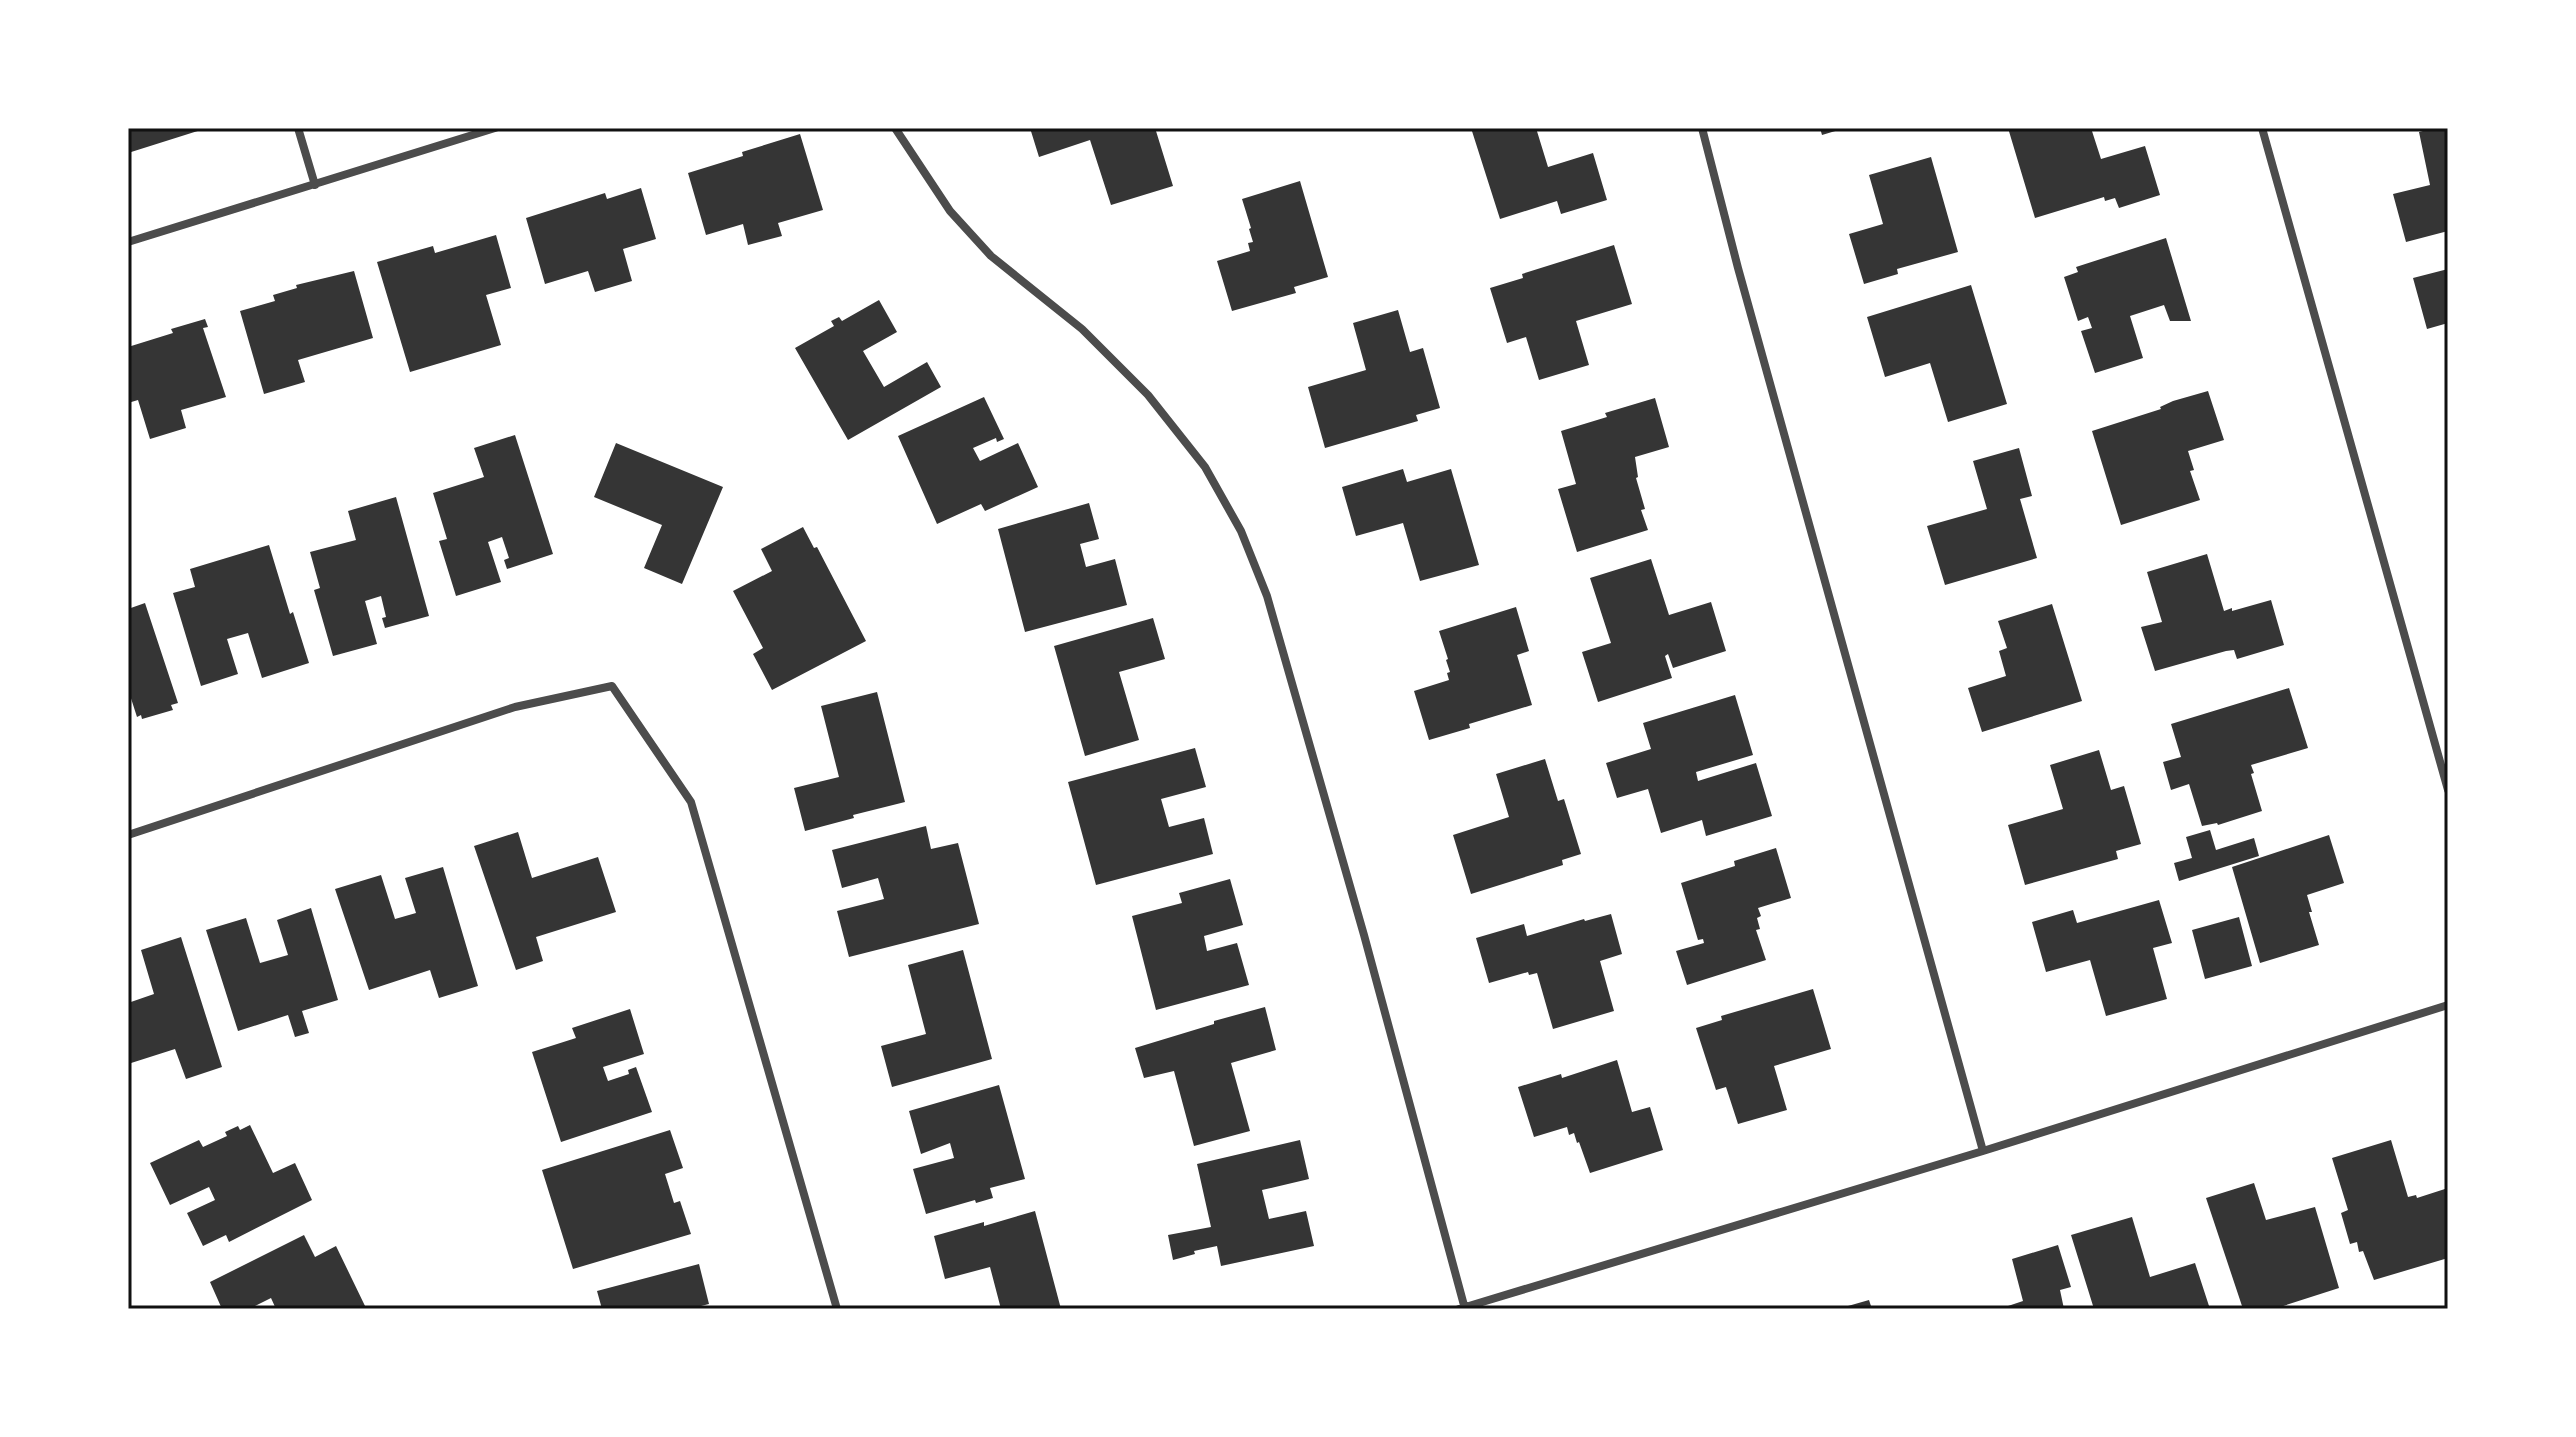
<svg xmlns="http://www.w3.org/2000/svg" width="2576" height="1437" font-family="Montserrat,sans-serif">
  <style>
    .building { fill: #353535 }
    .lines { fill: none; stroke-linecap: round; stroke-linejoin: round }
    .minor { stroke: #4c4c4c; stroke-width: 8 }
    .neatline { fill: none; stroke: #111; stroke-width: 3 }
  </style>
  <rect width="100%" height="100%" fill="#fff"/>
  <!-- building -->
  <path class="building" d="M 128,128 L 204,128 L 204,129 L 128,153 Z
    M 1030,128 L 1164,128 L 1156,131 L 1173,186 L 1111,205 L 1090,140 L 1039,157 Z
    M 1471,128 L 1536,128 L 1548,167 L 1593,153 L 1607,200 L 1561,214 L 1557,201 L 1500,219 Z
    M 1820,128 L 1842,128 L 1842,129 L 1822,135 Z
    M 2008,128 L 2091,128 L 2101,159 L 2145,146 L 2160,195 L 2119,208 L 2115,198 L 2105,201 L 2104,197 L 2035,218 Z
    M 2434,128 L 2448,128 L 2448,231 L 2406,242 L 2393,194 L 2430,185 L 2419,132 Z
    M 800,134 L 823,210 L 778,223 L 782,236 L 748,245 L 743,224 L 706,235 L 688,173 L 743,156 L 742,152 Z
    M 1931,157 L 1958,252 L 1897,269 L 1898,274 L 1864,284 L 1849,234 L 1883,224 L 1869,175 Z
    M 1300,181 L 1328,277 L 1294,287 L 1296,293 L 1232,311 L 1217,261 L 1250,251 L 1248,243 L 1253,242 L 1249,229 L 1251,228 L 1242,199 Z
    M 641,188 L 656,239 L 623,249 L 632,281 L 595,292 L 588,271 L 545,284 L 526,218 L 605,193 L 607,199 Z
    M 496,235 L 511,288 L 486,295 L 501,345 L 410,372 L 377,262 L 433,246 L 435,253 Z
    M 2166,238 L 2191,321 L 2170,321 L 2164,305 L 2130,316 L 2143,358 L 2095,373 L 2081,331 L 2092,328 L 2088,317 L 2078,321 L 2064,277 L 2078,272 L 2076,267 Z
    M 1614,245 L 1632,304 L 1576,321 L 1589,365 L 1539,380 L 1526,337 L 1507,343 L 1490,288 L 1523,278 L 1522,274 Z
    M 2448,269 L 2448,323 L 2427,329 L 2413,278 Z
    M 354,271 L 373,338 L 298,360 L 305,382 L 264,394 L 240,311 L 275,301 L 273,295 L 297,288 L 296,285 Z
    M 1971,285 L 2007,404 L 1948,422 L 1930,363 L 1885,377 L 1867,317 Z
    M 879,300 L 897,332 L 863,351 L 884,387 L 927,362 L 941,387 L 848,440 L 795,348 L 834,326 L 831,321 L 839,317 L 842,321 Z
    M 1398,310 L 1410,352 L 1423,348 L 1440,408 L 1416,415 L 1418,421 L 1325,448 L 1308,387 L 1366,370 L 1353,323 Z
    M 205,319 L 208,327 L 203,328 L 226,397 L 181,410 L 186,428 L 150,439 L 138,400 L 128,403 L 128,347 L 173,333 L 171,329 Z
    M 2208,391 L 2224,440 L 2188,451 L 2194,470 L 2190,471 L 2200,500 L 2121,525 L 2092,431 L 2161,409 L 2160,407 L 2173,401 Z
    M 984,397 L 1004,439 L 997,442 L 996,438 L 973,448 L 980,461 L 1018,443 L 1038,487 L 985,511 L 981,504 L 937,524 L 898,436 Z
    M 1655,398 L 1669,447 L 1635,457 L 1638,477 L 1636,478 L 1645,509 L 1641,510 L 1648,530 L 1577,552 L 1558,489 L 1576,484 L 1561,431 L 1607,417 L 1605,413 Z
    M 515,435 L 553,554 L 507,569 L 504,560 L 509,558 L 502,537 L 488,542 L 501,582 L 456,596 L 439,541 L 447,539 L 433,493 L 484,477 L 474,448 Z
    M 616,443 L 723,487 L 682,584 L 644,568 L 662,525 L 594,497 Z
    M 2019,448 L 2032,496 L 2020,499 L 2037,558 L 1945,585 L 1927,526 L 1987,509 L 1973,461 Z
    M 1403,469 L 1407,482 L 1451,469 L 1479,565 L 1420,581 L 1403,523 L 1356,536 L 1342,487 Z
    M 396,497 L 429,616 L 385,628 L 382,618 L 386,617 L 381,596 L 365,601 L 377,644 L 333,656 L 314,590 L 320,588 L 310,552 L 356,540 L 348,511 Z
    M 1089,503 L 1099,539 L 1080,544 L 1086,567 L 1115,559 L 1127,605 L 1025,632 L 998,529 Z
    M 803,527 L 814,548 L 817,547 L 866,641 L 772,690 L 753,654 L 763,648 L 733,591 L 772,571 L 761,549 Z
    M 269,545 L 290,614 L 293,612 L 309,663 L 262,678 L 248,633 L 227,639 L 238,674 L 201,686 L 173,593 L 195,587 L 190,569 Z
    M 2207,554 L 2224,611 L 2232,608 L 2232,611 L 2271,600 L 2284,645 L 2237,659 L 2234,650 L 2226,651 L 2155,671 L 2141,627 L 2162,622 L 2147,572 Z
    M 1651,559 L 1669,615 L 1711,602 L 1726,651 L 1673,668 L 1668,654 L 1665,656 L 1672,678 L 1598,702 L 1582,652 L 1611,643 L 1590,578 Z
    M 145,603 L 178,703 L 171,705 L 173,710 L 142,719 L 141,715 L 137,717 L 128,689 L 128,609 Z
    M 2052,604 L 2082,701 L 1982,732 L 1968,688 L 2006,676 L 1999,651 L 2007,648 L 1998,621 Z
    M 1516,607 L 1529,651 L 1517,655 L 1532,705 L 1469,724 L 1470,728 L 1429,740 L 1414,691 L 1449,680 L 1447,673 L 1450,672 L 1446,660 L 1448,659 L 1439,631 Z
    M 1153,618 L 1165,659 L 1119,672 L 1139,740 L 1085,756 L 1054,646 Z
    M 2289,688 L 2308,748 L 2251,765 L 2254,773 L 2251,774 L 2262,811 L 2218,825 L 2217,823 L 2202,826 L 2189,784 L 2171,790 L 2163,762 L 2181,757 L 2171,724 Z
    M 877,692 L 905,802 L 853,815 L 854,818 L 805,831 L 794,788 L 839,777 L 821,706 Z
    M 1735,695 L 1753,755 L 1696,772 L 1698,781 L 1756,763 L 1772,816 L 1706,836 L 1702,820 L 1661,833 L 1648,789 L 1617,798 L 1606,763 L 1651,749 L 1643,723 Z
    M 1195,748 L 1206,787 L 1161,799 L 1169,827 L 1204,818 L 1213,854 L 1096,885 L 1068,782 Z
    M 2099,750 L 2111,790 L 2124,786 L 2141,844 L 2116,851 L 2118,859 L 2025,885 L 2008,825 L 2063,809 L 2050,765 Z
    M 1545,759 L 1558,801 L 1564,799 L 1581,854 L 1562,860 L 1563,865 L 1471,894 L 1453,835 L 1509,817 L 1496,774 Z
    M 926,826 L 931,849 L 958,843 L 979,924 L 849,957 L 837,911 L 884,899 L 878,878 L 842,888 L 832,850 Z
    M 2210,830 L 2216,850 L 2254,838 L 2259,856 L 2179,881 L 2174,863 L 2192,858 L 2186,837 Z
    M 518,832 L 532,878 L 598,857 L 616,912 L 536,937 L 543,961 L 516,970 L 474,846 Z
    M 2329,835 L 2344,883 L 2307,895 L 2312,912 L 2309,912 L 2319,945 L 2260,963 L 2232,867 Z
    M 1776,848 L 1791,898 L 1758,908 L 1761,916 L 1757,918 L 1760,929 L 1756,930 L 1766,960 L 1687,985 L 1676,951 L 1704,943 L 1703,939 L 1698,940 L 1681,883 L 1735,866 L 1734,861 Z
    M 443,867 L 478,986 L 439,998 L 430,970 L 369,990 L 335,889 L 381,875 L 395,919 L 416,913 L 405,878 Z
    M 1230,879 L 1243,925 L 1204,936 L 1207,951 L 1237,943 L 1249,985 L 1156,1010 L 1132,916 L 1182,903 L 1179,893 Z
    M 2159,900 L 2172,943 L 2153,948 L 2167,999 L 2106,1016 L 2090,960 L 2046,972 L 2032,922 L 2073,910 L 2077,923 Z
    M 311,908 L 338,1000 L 302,1011 L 309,1033 L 295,1037 L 288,1015 L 238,1031 L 206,930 L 246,918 L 260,963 L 288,955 L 277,920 Z
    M 1611,914 L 1622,954 L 1600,961 L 1614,1011 L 1553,1029 L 1537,973 L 1529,975 L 1528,972 L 1489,983 L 1476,938 L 1524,924 L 1527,936 L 1584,919 L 1585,921 Z
    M 2239,917 L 2252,966 L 2205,979 L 2192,930 Z
    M 181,937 L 222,1067 L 186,1079 L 175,1049 L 128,1064 L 128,1003 L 154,994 L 141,950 Z
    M 963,950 L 992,1059 L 892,1087 L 881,1046 L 926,1034 L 908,965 Z
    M 1813,989 L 1831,1049 L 1774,1066 L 1787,1110 L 1738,1124 L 1726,1087 L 1716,1090 L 1696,1028 L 1722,1020 L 1721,1016 Z
    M 1265,1007 L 1276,1050 L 1231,1063 L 1250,1131 L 1194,1146 L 1174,1071 L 1144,1078 L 1135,1048 L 1214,1024 L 1214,1021 Z
    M 630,1009 L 644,1054 L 603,1067 L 608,1081 L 629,1074 L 628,1070 L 636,1067 L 652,1112 L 561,1142 L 532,1052 L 576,1038 L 572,1028 Z
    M 1617,1060 L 1632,1112 L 1650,1107 L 1663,1150 L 1590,1173 L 1579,1142 L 1577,1143 L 1574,1133 L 1569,1135 L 1567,1127 L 1534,1137 L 1518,1087 L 1561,1074 L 1562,1078 Z
    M 999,1085 L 1025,1179 L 990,1188 L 993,1198 L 976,1203 L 975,1200 L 926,1214 L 913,1169 L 954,1158 L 950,1143 L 921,1154 L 909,1111 Z
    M 250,1125 L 273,1173 L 295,1163 L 312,1200 L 229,1242 L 226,1235 L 203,1246 L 187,1213 L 215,1200 L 209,1187 L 170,1205 L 150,1163 L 199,1140 L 203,1147 L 227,1136 L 225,1132 L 238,1126 L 240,1130 Z
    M 670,1130 L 683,1168 L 665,1174 L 674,1203 L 680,1201 L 691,1234 L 573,1269 L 542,1170 Z
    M 1300,1140 L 1309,1179 L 1262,1190 L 1269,1219 L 1306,1211 L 1314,1246 L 1221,1266 L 1217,1246 L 1194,1251 L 1195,1254 L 1173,1260 L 1168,1235 L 1211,1227 L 1197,1164 Z
    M 2391,1140 L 2408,1197 L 2416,1195 L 2417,1198 L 2448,1188 L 2448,1258 L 2374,1280 L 2363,1251 L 2359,1252 L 2357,1242 L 2350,1244 L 2341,1213 L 2348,1210 L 2332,1158 Z
    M 2254,1183 L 2266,1220 L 2315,1207 L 2339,1288 L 2274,1309 L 2243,1309 L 2206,1198 Z
    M 1035,1211 L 1061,1309 L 1001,1309 L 990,1267 L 945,1279 L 934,1236 L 984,1222 L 984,1226 Z
    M 2132,1217 L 2150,1277 L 2195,1263 L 2210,1309 L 2094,1309 L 2071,1235 Z
    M 304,1235 L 315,1257 L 336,1246 L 366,1308 L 276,1309 L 271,1298 L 249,1309 L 222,1309 L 210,1282 Z
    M 2058,1245 L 2071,1287 L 2060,1290 L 2064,1309 L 1999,1309 L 2023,1301 L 2012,1259 Z
    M 699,1264 L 709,1304 L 689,1309 L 602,1309 L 597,1291 Z
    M 1869,1300 L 1872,1309 L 1841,1309 L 1841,1308 Z"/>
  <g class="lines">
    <!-- minor -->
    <path class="minor" d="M 298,128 L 315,185
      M 895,128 L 950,211 L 991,256 L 1082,329 L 1148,395 L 1205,467 L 1241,531 L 1267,596 L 1364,935 L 1465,1309
      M 1702,128 L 1738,268 L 1983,1151
      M 2262,128 L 2448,790
      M 128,242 L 495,128
      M 128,835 L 515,707 L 612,686 L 691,802 L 837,1309
      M 1459,1309 L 1983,1151 L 2448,1005"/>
  </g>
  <!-- border -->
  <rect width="2576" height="1437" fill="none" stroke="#ffffff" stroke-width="260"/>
  <rect x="130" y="130" width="2316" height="1177" class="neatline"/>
</svg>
